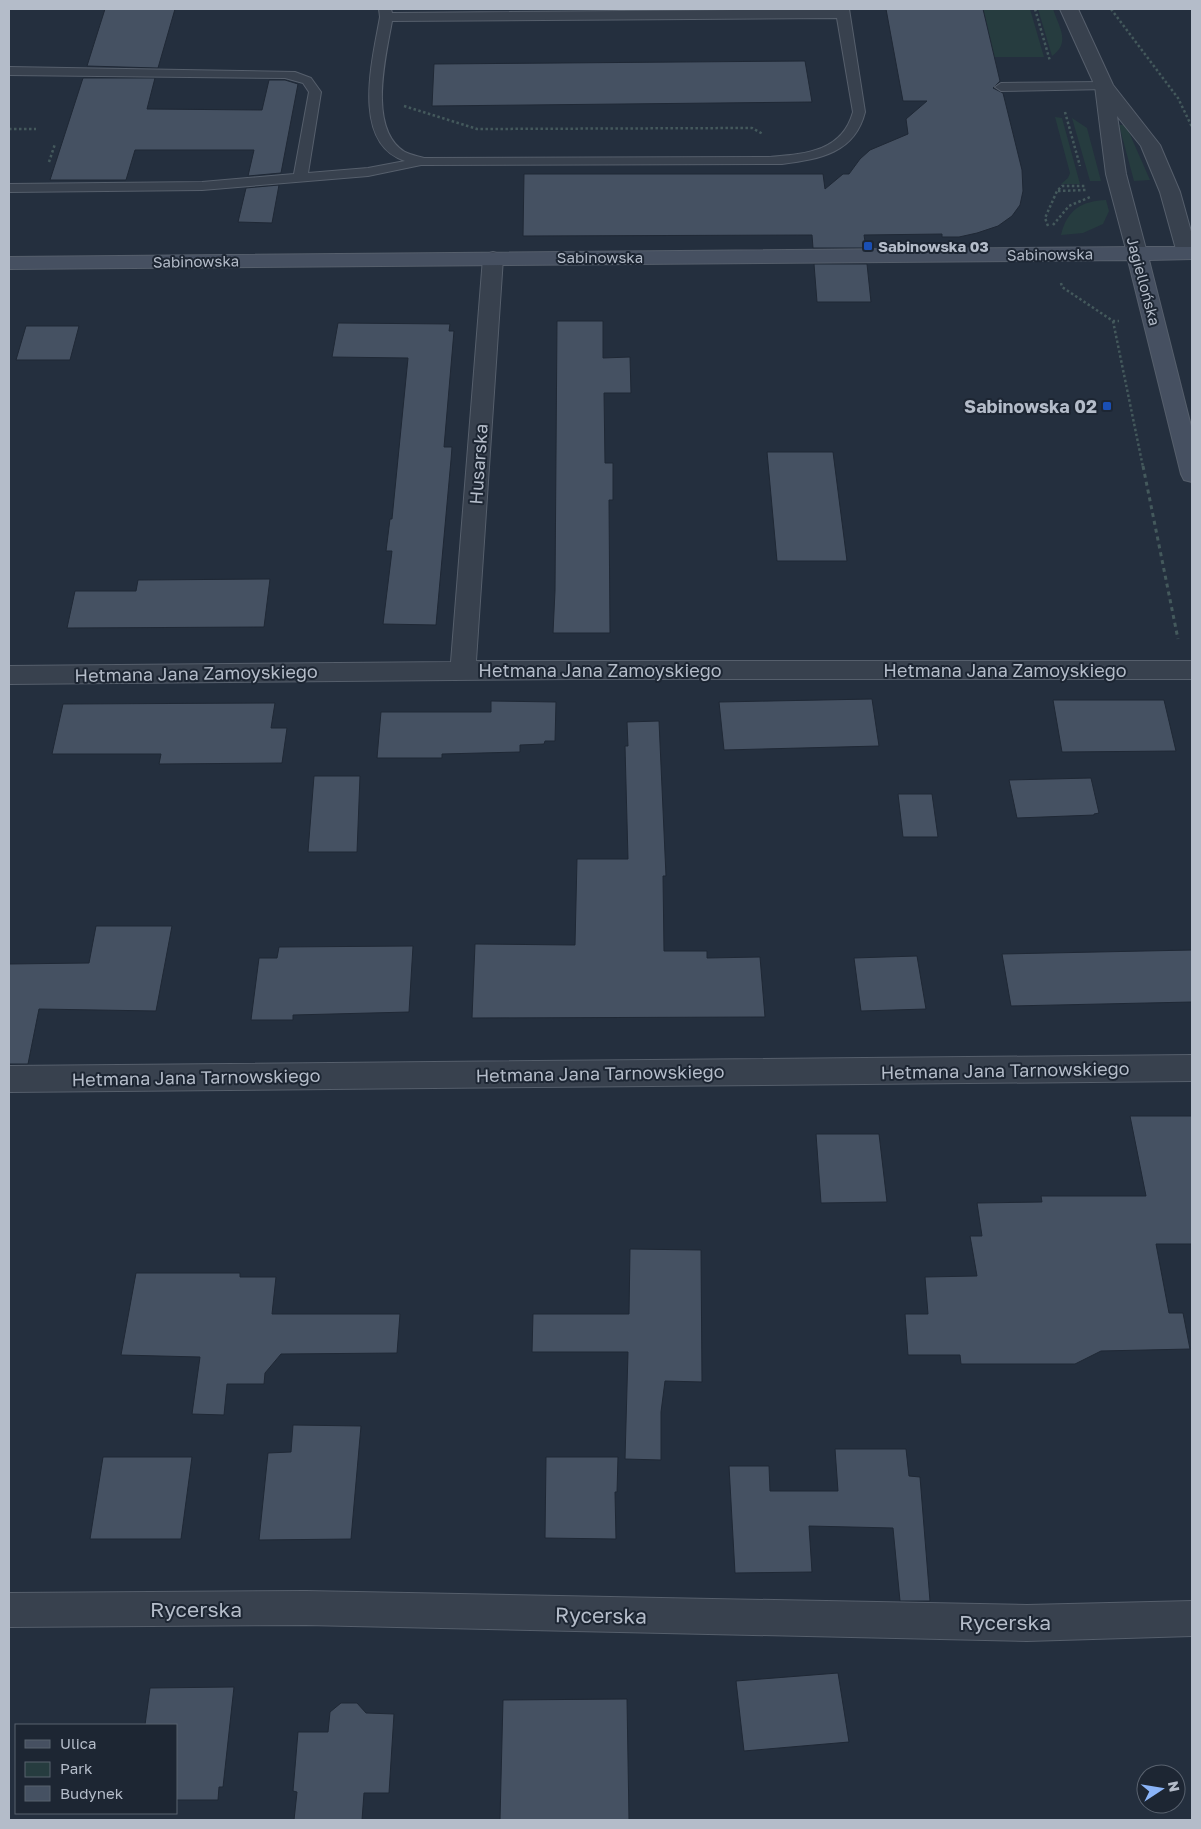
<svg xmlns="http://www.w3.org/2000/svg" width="1201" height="1829" font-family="'Golos Text',sans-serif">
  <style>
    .green { fill: #263c3f }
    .building { fill: #455162; stroke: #1f2835 }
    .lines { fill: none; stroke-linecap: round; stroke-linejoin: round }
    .lane-casing { stroke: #565f6c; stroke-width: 2 }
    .street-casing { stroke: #565f6c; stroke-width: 2 }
    .secondary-casing { stroke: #565f6c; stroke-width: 2 }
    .path-far1 { stroke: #44595c; stroke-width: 2.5; stroke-dasharray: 2.5 2.5; stroke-linecap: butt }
    .path { stroke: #44595c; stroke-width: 3; stroke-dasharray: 4 4; stroke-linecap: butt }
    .lane { fill: #38414e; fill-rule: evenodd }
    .street { fill: #38414e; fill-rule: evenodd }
    .secondary { fill: #465061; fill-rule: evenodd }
    .transit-dot { fill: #1a4fb4; stroke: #1d2633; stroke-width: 2 }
    .labels { text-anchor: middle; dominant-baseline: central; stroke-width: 4; stroke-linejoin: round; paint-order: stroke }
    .far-poi-label { font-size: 15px; font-weight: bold; fill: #b4bcc9; stroke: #1d2633; text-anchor: start }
    .far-street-label { font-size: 15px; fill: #b4bcc9; stroke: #1d2633 }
    .poi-label { font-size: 18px; font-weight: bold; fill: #b4bcc9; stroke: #1d2633; text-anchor: end }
    .street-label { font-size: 18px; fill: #b4bcc9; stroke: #1d2633 }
    .near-street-label { font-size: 21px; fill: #b4bcc9; stroke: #1d2633 }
  </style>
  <rect width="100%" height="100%" fill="#242f3e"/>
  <!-- green -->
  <path class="green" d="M 983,9 L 1030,9 L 1044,57 L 994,57 Z
    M 1038,9 L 1053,9 C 1059,27 1071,43 1052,56 Z
    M 1055,117 L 1062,118 L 1080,184 L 1061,184 L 1068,178 L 1070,173 Z
    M 1072,118 L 1087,128 L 1101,181 L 1090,181 Z
    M 1119,125 L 1125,125 L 1128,130 L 1150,180 L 1134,181 Z
    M 1106,200 L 1109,211 L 1103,224 L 1083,233 L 1061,235 C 1067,210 1081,201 1106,200 Z"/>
  <!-- building -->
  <path class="building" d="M 105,9 L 175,9 L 158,68 L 87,66 Z
    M 886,9 L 983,9 L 1000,81 L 993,88 L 1003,93 L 1022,170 L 1023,191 L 1020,205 L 1012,216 L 998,226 L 977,233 L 959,237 L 942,237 L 942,234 L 864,235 L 866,248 L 813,248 L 812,235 L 523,236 L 524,174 L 823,174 L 825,189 L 843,174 L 849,174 L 860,159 L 870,150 L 908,134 L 906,119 L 927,101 L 903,101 Z
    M 805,61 L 812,102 L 432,106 L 434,64 Z
    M 83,78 L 155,78 L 147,109 L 262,110 L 269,80 L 285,80 L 298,84 L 281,173 L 248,176 L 254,150 L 135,150 L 126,180 L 50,180 Z
    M 279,185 L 272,223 L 238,222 L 246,188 Z
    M 814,264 L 867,264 L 871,302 L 817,302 Z
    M 557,321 L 603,321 L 603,358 L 630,357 L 631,393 L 604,393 L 605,463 L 613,463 L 613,500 L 609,500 L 610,633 L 553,633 L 555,591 Z
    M 338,323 L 450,324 L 449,331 L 454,331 L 444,447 L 452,447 L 451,460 L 436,625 L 383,624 L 392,551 L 386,551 L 390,519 L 392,519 L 408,358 L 332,357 Z
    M 26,326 L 79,326 L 70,360 L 16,360 Z
    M 767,452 L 833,452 L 847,561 L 777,561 Z
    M 270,579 L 264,627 L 67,628 L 75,591 L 136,591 L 138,580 Z
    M 872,699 L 879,746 L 724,750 L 719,702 Z
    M 1053,700 L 1164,700 L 1176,751 L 1062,752 Z
    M 491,701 L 556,702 L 555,741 L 545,741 L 544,744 L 520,745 L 520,752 L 442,754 L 442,758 L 377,758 L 381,712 L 491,712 Z
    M 275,703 L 271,728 L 287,728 L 282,763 L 159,764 L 161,754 L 52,754 L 63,704 Z
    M 659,721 L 666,876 L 663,876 L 664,951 L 707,951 L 707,958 L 760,957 L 765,1017 L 472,1018 L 475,944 L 575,945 L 577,859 L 628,859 L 625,746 L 628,746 L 627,722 Z
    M 314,776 L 360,776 L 357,852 L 308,852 Z
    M 1091,778 L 1099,813 L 1094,814 L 1094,815 L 1017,818 L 1009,780 Z
    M 898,794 L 932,794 L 938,837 L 903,837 Z
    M 96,926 L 172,926 L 156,1011 L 39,1009 L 28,1064 L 9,1064 L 9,964 L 89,963 Z
    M 413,946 L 409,1012 L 293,1015 L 293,1020 L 251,1020 L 259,958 L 277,958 L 279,947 Z
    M 1192,950 L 1192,1002 L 1011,1006 L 1002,954 Z
    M 917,956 L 926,1009 L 861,1011 L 854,958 Z
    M 1130,1116 L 1192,1116 L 1192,1244 L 1156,1244 L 1169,1313 L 1183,1313 L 1190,1349 L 1101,1351 L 1075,1364 L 961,1364 L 960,1355 L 908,1355 L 905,1314 L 928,1314 L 925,1277 L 977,1276 L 970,1236 L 982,1236 L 977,1203 L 1042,1202 L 1041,1196 L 1146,1196 Z
    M 816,1134 L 879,1134 L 887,1202 L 821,1203 Z
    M 630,1249 L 701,1250 L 702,1382 L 665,1381 L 661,1412 L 661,1460 L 625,1459 L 628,1352 L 532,1352 L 533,1314 L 629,1314 Z
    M 136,1273 L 240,1273 L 240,1277 L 276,1277 L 272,1314 L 400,1314 L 397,1353 L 281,1354 L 265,1373 L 264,1384 L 227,1384 L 224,1415 L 192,1414 L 200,1357 L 121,1355 Z
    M 293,1425 L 361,1426 L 351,1539 L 259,1540 L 268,1453 L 291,1452 Z
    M 835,1449 L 906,1449 L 909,1476 L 920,1477 L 930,1601 L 900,1601 L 893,1528 L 809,1526 L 812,1572 L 735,1573 L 729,1466 L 769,1466 L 770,1491 L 838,1491 Z
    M 103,1457 L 192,1457 L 181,1539 L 90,1539 Z
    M 546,1457 L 618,1457 L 617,1492 L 615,1492 L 616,1539 L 545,1538 Z
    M 838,1673 L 849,1742 L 744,1751 L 736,1681 Z
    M 234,1687 L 223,1787 L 219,1787 L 218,1800 L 176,1800 L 176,1725 L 145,1725 L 150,1688 Z
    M 627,1699 L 629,1820 L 500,1820 L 503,1700 Z
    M 341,1703 L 357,1703 L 366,1713 L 394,1714 L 389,1793 L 364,1793 L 362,1820 L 294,1820 L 297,1792 L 293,1791 L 298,1732 L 328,1732 L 330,1712 Z"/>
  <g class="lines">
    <!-- lane casing -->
    <g class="lane-casing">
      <path id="lane" d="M 379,9 L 391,9 L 392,13 L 849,9 L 865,112 C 855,153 820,159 782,164 L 421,165 L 368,176 L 202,190 L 9,192 L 9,184 L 202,182 L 294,174 L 309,92 L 303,83 L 285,78 L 9,75 L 9,67 L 295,72 L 311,78 L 321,92 L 308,173 L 368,168 L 405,161 C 350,143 373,58 380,17 ZM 837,18 L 853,112 C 842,152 805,154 769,157 L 424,158 C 418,156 411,155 405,152 C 367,129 386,56 392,21 Z
        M 1104,82 L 1110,86 L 1108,89 L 1001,91 L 995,87 L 1001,83 Z"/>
    </g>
    <!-- street casing -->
    <g class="street-casing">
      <path id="street" d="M 1060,9 L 1078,9 L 1113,85 L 1160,145 L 1180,192 L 1192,235 L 1192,258 L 1180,257 L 1177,253 L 1160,192 L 1141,146 L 1117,116 L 1126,174 L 1147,253 L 1144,257 L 1137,259 L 1130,257 L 1127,253 L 1106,174 L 1095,86 Z
        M 493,252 L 500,254 L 503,258 L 476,661 L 1192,661 L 1192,679 L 571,679 L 9,684 L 9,666 L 451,662 L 483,258 L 486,254 Z
        M 1192,1055 L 1192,1081 L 9,1092 L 9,1066 Z
        M 306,1591 L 1027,1605 L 1192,1601 L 1192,1636 L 1027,1641 L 306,1625 L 9,1627 L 9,1593 Z"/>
    </g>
    <!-- secondary casing -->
    <g class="secondary-casing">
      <path id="secondary" d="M 1137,247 L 1192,247 L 1192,259 L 1149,260 L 1192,430 L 1192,482 L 1184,480 L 1181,474 L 1128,260 L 9,269 L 9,257 Z"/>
    </g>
    <!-- path-far1 -->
    <path class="path-far1" d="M 1035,9 L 1050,61
      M 1111,9 L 1178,98 L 1192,127
      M 404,106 L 477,129 L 752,128 L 763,134
      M 1065,112 L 1080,166
      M 9,129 L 36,129
      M 49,162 L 55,144
      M 1058,191 L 1086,190
      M 1053,225 L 1069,206 L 1090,197
      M 1048,226 L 1045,218 L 1057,191 L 1062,186 L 1085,186
      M 1061,283 L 1062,287 L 1113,321 L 1119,321
      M 1113,321 L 1143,467"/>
    <!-- path -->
    <path class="path" d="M 1143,466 L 1178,639"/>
    <!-- lane -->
    <use href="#lane" class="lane"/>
    <!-- street -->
    <use href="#street" class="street"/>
    <!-- secondary -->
    <use href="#secondary" class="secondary"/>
  </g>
  <!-- markers -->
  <g class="transit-dot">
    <rect x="863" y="241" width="10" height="10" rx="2.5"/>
    <rect x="1102" y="401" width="10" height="10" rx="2.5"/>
  </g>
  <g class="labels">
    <!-- far-poi labels -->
    <g class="far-poi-label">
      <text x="878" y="246">Sabinowska 03</text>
    </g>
    <!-- far-street labels -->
    <g class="far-street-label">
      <text transform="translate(1050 254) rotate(-1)">Sabinowska</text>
      <text x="600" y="257">Sabinowska</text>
      <text transform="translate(196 261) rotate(-1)">Sabinowska</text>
      <text transform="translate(1144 281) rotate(75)">Jagiellońska</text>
    </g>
    <!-- poi labels -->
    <g class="poi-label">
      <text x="1097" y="406">Sabinowska 02</text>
    </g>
    <!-- street labels -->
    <g class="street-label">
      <text transform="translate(478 464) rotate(-86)">Husarska</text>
      <text x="600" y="670">Hetmana Jana Zamoyskiego</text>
      <text x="1005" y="670">Hetmana Jana Zamoyskiego</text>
      <text transform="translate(196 673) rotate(-1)">Hetmana Jana Zamoyskiego</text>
      <text transform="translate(1005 1070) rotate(-1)">Hetmana Jana Tarnowskiego</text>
      <text transform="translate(600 1073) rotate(-1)">Hetmana Jana Tarnowskiego</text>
      <text transform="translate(196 1077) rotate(-1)">Hetmana Jana Tarnowskiego</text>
    </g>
    <!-- near-street labels -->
    <g class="near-street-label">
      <text x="196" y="1609">Rycerska</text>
      <text transform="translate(601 1615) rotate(1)">Rycerska</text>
      <text x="1005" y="1622">Rycerska</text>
    </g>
  </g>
  <!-- border -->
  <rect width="1201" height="1829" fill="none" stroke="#b4bcc9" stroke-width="20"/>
  <!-- legend -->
  <rect x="15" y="1724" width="162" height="90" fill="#1d2633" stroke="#59626f"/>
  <rect x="25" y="1740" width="25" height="8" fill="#465061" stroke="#59626f"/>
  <text x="60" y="1749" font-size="15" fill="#b4bcc9">Ulica</text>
  <rect x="25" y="1762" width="25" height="15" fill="#263c3f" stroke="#59626f"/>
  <text x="60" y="1774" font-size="15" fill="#b4bcc9">Park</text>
  <rect x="25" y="1786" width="25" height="15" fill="#455162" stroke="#59626f"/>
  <text x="60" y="1799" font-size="15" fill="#b4bcc9">Budynek</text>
  <!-- north arrow -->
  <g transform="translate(1161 1789) rotate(78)"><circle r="24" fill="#1d2633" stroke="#59626f"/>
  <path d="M0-4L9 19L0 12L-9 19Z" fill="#8ab4f8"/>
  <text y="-8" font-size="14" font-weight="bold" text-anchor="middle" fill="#b4bcc9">N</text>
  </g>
</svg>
